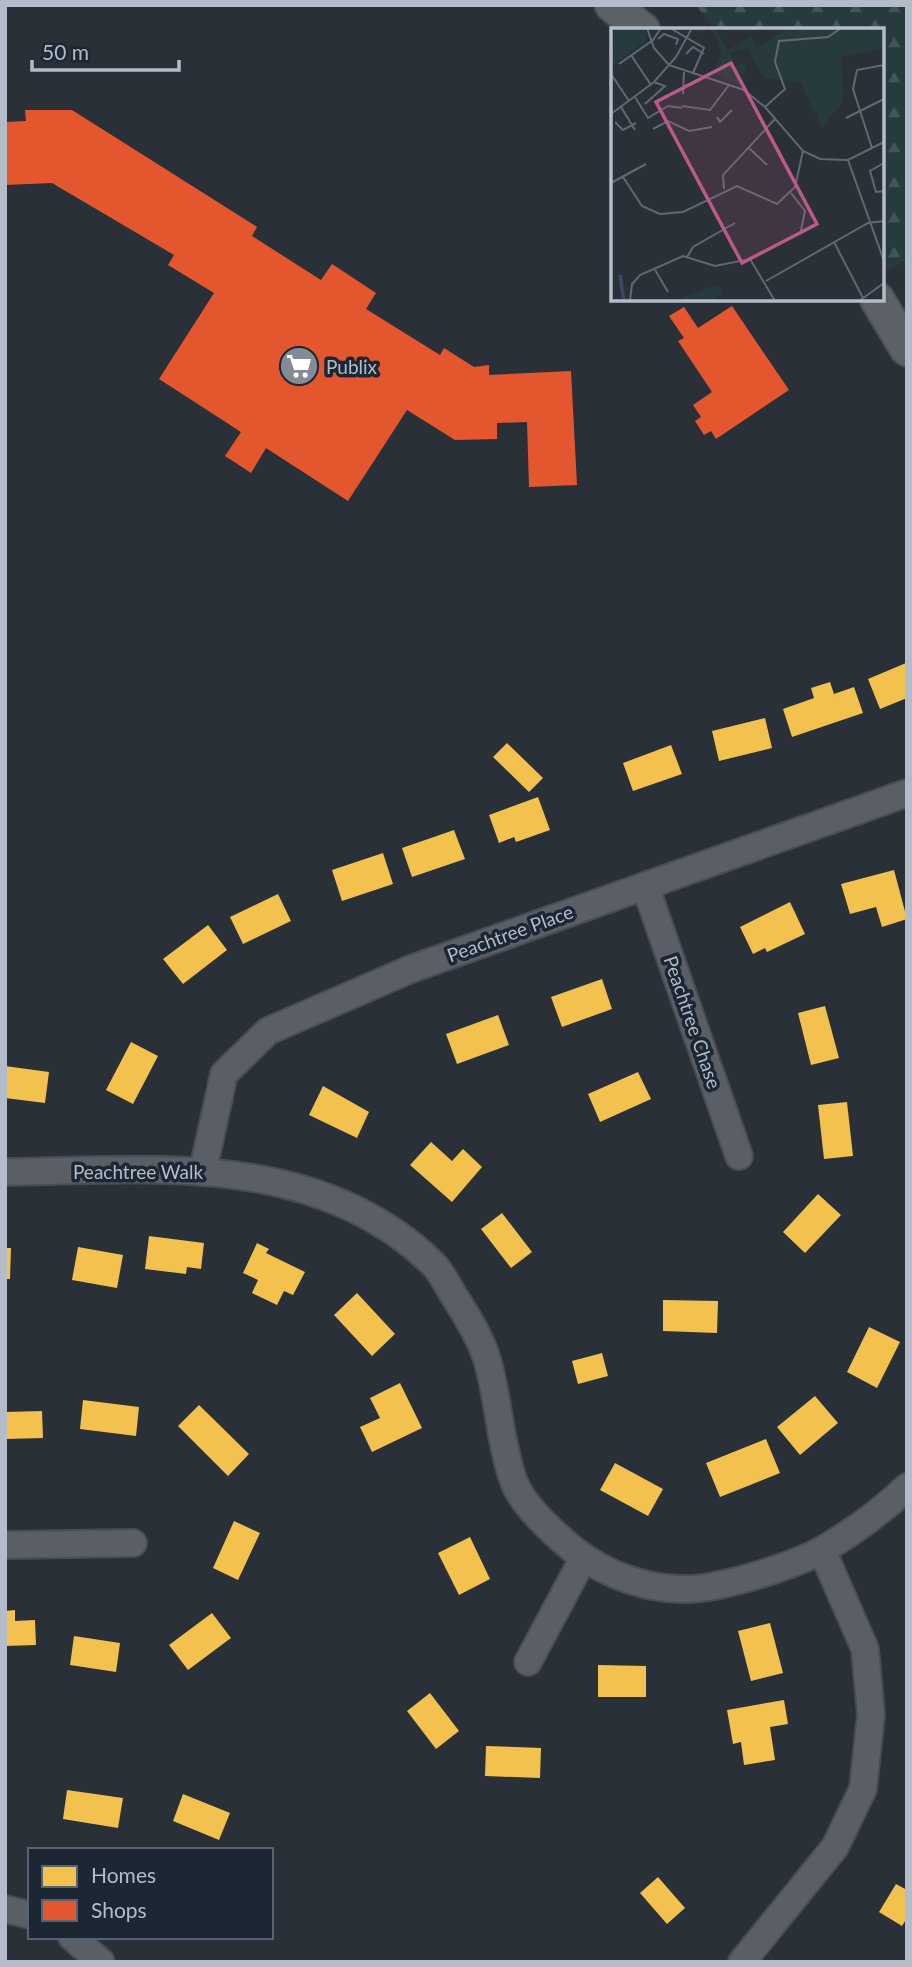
<svg xmlns="http://www.w3.org/2000/svg" width="912" height="1967" font-family="Lato,sans-serif">
  <style>
    .forest { fill: url(#forest-firs) }
    .homes { fill: #f2c14e }
    .shops { fill: #e4572e }
    .lines { fill: none; stroke-linecap: round; stroke-linejoin: round }
    .minor-casing { stroke: #484c53; stroke-width: 30 }
    .major-casing { stroke: #484c55; stroke-width: 37 }
    .minor { stroke: #5a5e66; stroke-width: 26 }
    .major { stroke: #5c6168; stroke-width: 33 }
    .labels { text-anchor: middle; dominant-baseline: central; stroke-width: 7; stroke-linejoin: round; paint-order: stroke }
    .poi-label { font-size: 19px; fill: #b4bcc9; stroke: #1d2633; text-anchor: start }
    .street-label { font-size: 19px; fill: #b4bcc9; stroke: #1d2633 }
    .inset-river { fill: none; stroke: #384963; stroke-width: 3.5 }
    .inset-road { fill: none; stroke: #616872; stroke-width: 2 }
    .view { fill: #bc5a87; fill-opacity: 0.15; stroke: #bc5a87; stroke-width: 3.5 }
    .inset-edge { fill: none; stroke: #b4bcc9; stroke-width: 3.5 }
  </style>
  <defs>
    <pattern id="forest-firs" width="22" height="20" patternUnits="userSpaceOnUse" patternTransform="scale(1.75)"><rect width="22" height="20" fill="#273a3e"/><path d="M5 1l3.5 6h-7zM16 11l3.5 6h-7z" fill="#445559"/></pattern>
  </defs>
  <rect width="100%" height="100%" fill="#2a3038"/>
  <!-- forest -->
  <path class="forest" d="M 696,5 L 907,5 L 907,260 L 886,270 L 882,263 L 882,30 L 714,30 Z"/>
  <!-- homes -->
  <path class="homes" d="M 906,663 L 907,698 L 880,709 L 868,679 Z
    M 830,682 L 834,694 L 854,687 L 863,713 L 792,737 L 783,709 L 814,698 L 811,688 Z
    M 765,718 L 772,748 L 719,761 L 712,731 Z
    M 507,743 L 543,778 L 529,792 L 493,757 Z
    M 671,745 L 682,774 L 633,791 L 623,763 Z
    M 538,797 L 550,830 L 516,842 L 514,837 L 499,843 L 489,815 Z
    M 454,830 L 465,859 L 412,877 L 402,848 Z
    M 383,853 L 393,884 L 342,901 L 332,870 Z
    M 894,870 L 907,919 L 882,927 L 876,907 L 850,914 L 841,884 Z
    M 278,894 L 291,921 L 243,944 L 230,917 Z
    M 790,902 L 805,934 L 767,952 L 765,948 L 753,954 L 740,927 Z
    M 208,925 L 227,950 L 183,984 L 163,959 Z
    M 602,979 L 612,1009 L 562,1027 L 551,997 Z
    M 825,1006 L 839,1058 L 811,1065 L 798,1013 Z
    M 498,1015 L 509,1045 L 457,1064 L 446,1034 Z
    M 131,1042 L 158,1056 L 133,1104 L 106,1090 Z
    M 5,1066 L 49,1072 L 45,1103 L 5,1098 Z
    M 638,1072 L 651,1099 L 600,1122 L 588,1094 Z
    M 323,1086 L 369,1112 L 357,1138 L 309,1115 Z
    M 847,1102 L 853,1156 L 824,1159 L 818,1105 Z
    M 431,1142 L 452,1161 L 463,1149 L 482,1167 L 452,1202 L 410,1165 Z
    M 818,1194 L 841,1215 L 805,1253 L 783,1232 Z
    M 502,1213 L 532,1252 L 511,1268 L 481,1229 Z
    M 149,1236 L 204,1243 L 201,1269 L 187,1267 L 186,1274 L 145,1269 Z
    M 257,1243 L 269,1249 L 266,1253 L 305,1272 L 293,1295 L 284,1291 L 277,1305 L 252,1293 L 258,1280 L 243,1273 Z
    M 78,1247 L 123,1255 L 117,1288 L 72,1280 Z
    M 5,1248 L 11,1248 L 10,1279 L 5,1279 Z
    M 357,1293 L 395,1334 L 372,1356 L 334,1315 Z
    M 663,1300 L 718,1301 L 717,1333 L 663,1331 Z
    M 869,1327 L 900,1342 L 877,1388 L 847,1372 Z
    M 602,1353 L 608,1376 L 578,1384 L 572,1361 Z
    M 400,1383 L 422,1428 L 372,1452 L 360,1427 L 380,1418 L 370,1398 Z
    M 815,1396 L 838,1423 L 800,1455 L 777,1427 Z
    M 83,1400 L 139,1407 L 136,1436 L 80,1429 Z
    M 199,1405 L 249,1454 L 228,1476 L 178,1426 Z
    M 42,1411 L 43,1438 L 6,1439 L 5,1412 Z
    M 766,1439 L 780,1473 L 720,1497 L 706,1463 Z
    M 615,1463 L 663,1489 L 648,1516 L 600,1490 Z
    M 234,1521 L 260,1533 L 238,1580 L 213,1568 Z
    M 470,1537 L 490,1579 L 459,1595 L 438,1553 Z
    M 15,1610 L 15,1621 L 35,1620 L 36,1645 L 5,1646 L 5,1611 Z
    M 212,1613 L 231,1638 L 188,1670 L 169,1645 Z
    M 770,1623 L 783,1673 L 751,1681 L 738,1631 Z
    M 74,1636 L 120,1643 L 116,1672 L 70,1665 Z
    M 598,1665 L 646,1666 L 646,1697 L 598,1697 Z
    M 430,1693 L 459,1731 L 436,1749 L 407,1711 Z
    M 784,1700 L 788,1724 L 770,1727 L 775,1760 L 744,1765 L 741,1742 L 733,1744 L 727,1710 Z
    M 486,1746 L 541,1748 L 540,1778 L 485,1776 Z
    M 67,1790 L 123,1798 L 118,1828 L 63,1819 Z
    M 183,1794 L 230,1813 L 219,1840 L 173,1821 Z
    M 658,1877 L 685,1908 L 667,1924 L 640,1893 Z
    M 896,1884 L 907,1890 L 907,1918 L 902,1926 L 879,1912 Z"/>
  <!-- shops -->
  <path class="shops" d="M 25,110 L 72,110 L 257,227 L 252,236 L 321,280 L 332,264 L 376,293 L 366,309 L 440,355 L 444,348 L 474,367 L 489,365 L 489,375 L 571,371 L 577,485 L 529,487 L 527,422 L 497,423 L 497,439 L 455,440 L 407,410 L 348,501 L 266,448 L 251,473 L 225,456 L 241,432 L 159,379 L 214,293 L 168,265 L 174,255 L 52,183 L 5,185 L 5,122 L 26,121 Z
    M 732,306 L 789,390 L 716,439 L 711,431 L 704,435 L 695,421 L 701,417 L 693,405 L 712,392 L 678,341 L 684,338 L 669,316 L 684,307 L 698,328 Z"/>
  <g class="lines">
    <!-- minor casing -->
    <g class="minor-casing">
      <path id="minor" d="M 646,888 L 739,1156
        M 203,1170 L 224,1074 L 268,1031 L 411,969 L 907,793
        M 5,1172 C 153,1170 316,1151 432,1263 C 441,1271 448,1286 454,1296 C 467,1316 482,1340 488,1363 C 499,1402 500,1444 514,1482 C 522,1503 544,1524 561,1539 C 593,1569 636,1588 681,1589 C 715,1591 794,1566 824,1549 C 853,1532 883,1510 907,1487
        M 5,1545 L 133,1543
        M 528,1662 L 583,1559
        M 5,1909 L 30,1915
        M 72,1937 L 101,1962
        M 742,1962 L 835,1847 L 863,1789 L 871,1715 L 865,1649 L 822,1550"/>
    </g>
    <!-- major casing -->
    <g class="major-casing">
      <path id="major" d="M 612,5 L 643,30
        M 877,299 L 907,349"/>
    </g>
    <!-- minor -->
    <use href="#minor" class="minor"/>
    <!-- major -->
    <use href="#major" class="major"/>
  </g>
  <!-- icons -->
  <defs>
    <g id="supermarket-disc" transform="scale(2.0125)"><circle r="9.5" fill="#848b96" stroke="#1d2633"/><path d="M-6-5.5h2.5l.6 2H6L4.5 2H-2.5L-4.4-4H-6ZM-1.5 3.2a1.3 1.3 0 1 0 .1 0ZM3 3.2a1.3 1.3 0 1 0 .1 0Z" fill="#fff"/></g>
  </defs>
  <g fill-rule="evenodd">
    <use href="#supermarket-disc" x="299" y="366"/>
  </g>
  <g class="labels">
    <!-- poi labels -->
    <g class="poi-label">
      <text x="326" y="366">Publix</text>
    </g>
    <!-- street labels -->
    <g class="street-label">
      <text transform="translate(510 933) rotate(-20)">Peachtree Place</text>
      <text transform="translate(693 1022) rotate(71)">Peachtree Chase</text>
      <text x="138" y="1171">Peachtree Walk</text>
    </g>
  </g>
  <!-- overview -->
  <g transform="translate(611 28)">
    <rect width="273" height="273" fill="#2a3038"/>
    <path d="M 4,0 L 34,0 L 35,13 L 0,38 ZM 84,0 L 104,0 L 117,22 L 140,8 L 146,20 L 176,0 L 273,0 L 273,16 L 268,21 L 231,29 L 232,74 L 211,100 L 190,55 L 154,50 L 136,20 L 119,25 L 124,39 L 134,34 L 136,38 L 130,58 L 102,44 L 110,28 L 108,16 L 99,1 L 86,6 Z" fill="#273a3e"/>
    <path d="M 107,256 L 113,266 L 96,273 L 63,273 Z" fill="#273a3e"/>
    <path class="inset-river" d="M 9,247 L 13,273"/>
    <path class="inset-road" d="M 36,0 L 43,20 L 58,37M 59,0 L 93,20 L 82,45M 47,11 L 53,6 L 67,11 L 65,17M 75,26 L 82,19 L 93,26M 20,27 L 40,57M 8,36 L 42,12 L 50,0M 58,37 L 133,62 L 154,79 L 192,123 L 209,131 L 237,132 L 273,114M 0,46 L 18,73M 72,66 L 73,44M 24,69 L 37,90 L 57,78 L 71,80M 34,76 L 54,58 L 43,54M 71,78 L 99,82 L 118,57M 10,79 L 24,102M 154,79 L 174,61 L 164,34 L 168,13 L 217,9 L 229,1M 0,86 L 43,54 L 65,29 L 81,0M 106,89 L 109,94 L 121,82M 235,90 L 273,71M 4,94 L 12,102 L 25,95M 42,101 L 57,93 L 78,103 L 101,99M 137,119 L 156,137M 261,120 L 242,61 L 246,42 L 273,37M 237,132 L 273,233M 273,135 L 259,143 L 265,164 L 273,163M 12,149 L 31,178 L 49,186 L 72,184 L 126,158 L 166,176 L 184,159 L 192,123M 0,155 L 35,136M 113,161 L 112,147 L 164,91M 180,165 L 194,183 L 189,207M 223,214 L 252,270M 76,229 L 82,219 L 124,195M 43,240 L 57,264M 155,253 L 257,195 L 273,193M 19,273 L 21,256 L 29,247 L 72,228 L 104,238 L 139,231 L 164,273M 248,273 L 273,255"/>
    <path class="view" d="M 120,35 L 206,196 L 131,235 L 45,74 Z"/>
    <rect width="273" height="273" class="inset-edge"/>
  </g>
  <!-- border -->
  <rect width="912" height="1967" fill="none" stroke="#b4bcc9" stroke-width="14"/>
  <!-- legend -->
  <rect x="28" y="1848" width="245" height="91" fill="#1d2633" stroke="#59626f" stroke-width="2"/>
  <rect x="42" y="1866" width="35" height="21" fill="#f2c14e" stroke="#59626f" stroke-width="2"/>
  <text x="91" y="1883" font-size="21" fill="#b4bcc9">Homes</text>
  <rect x="42" y="1900" width="35" height="21" fill="#e4572e" stroke="#59626f" stroke-width="2"/>
  <text x="91" y="1918" font-size="21" fill="#b4bcc9">Shops</text>
  <!-- scale -->
  <path d="M32 60v10h147v-10" fill="none" stroke="#b4bcc9" stroke-width="3.5"/>
  <text x="42" y="60" font-size="21" fill="#b4bcc9" stroke="#1d2633" stroke-width="5" paint-order="stroke">50 m</text>
</svg>
